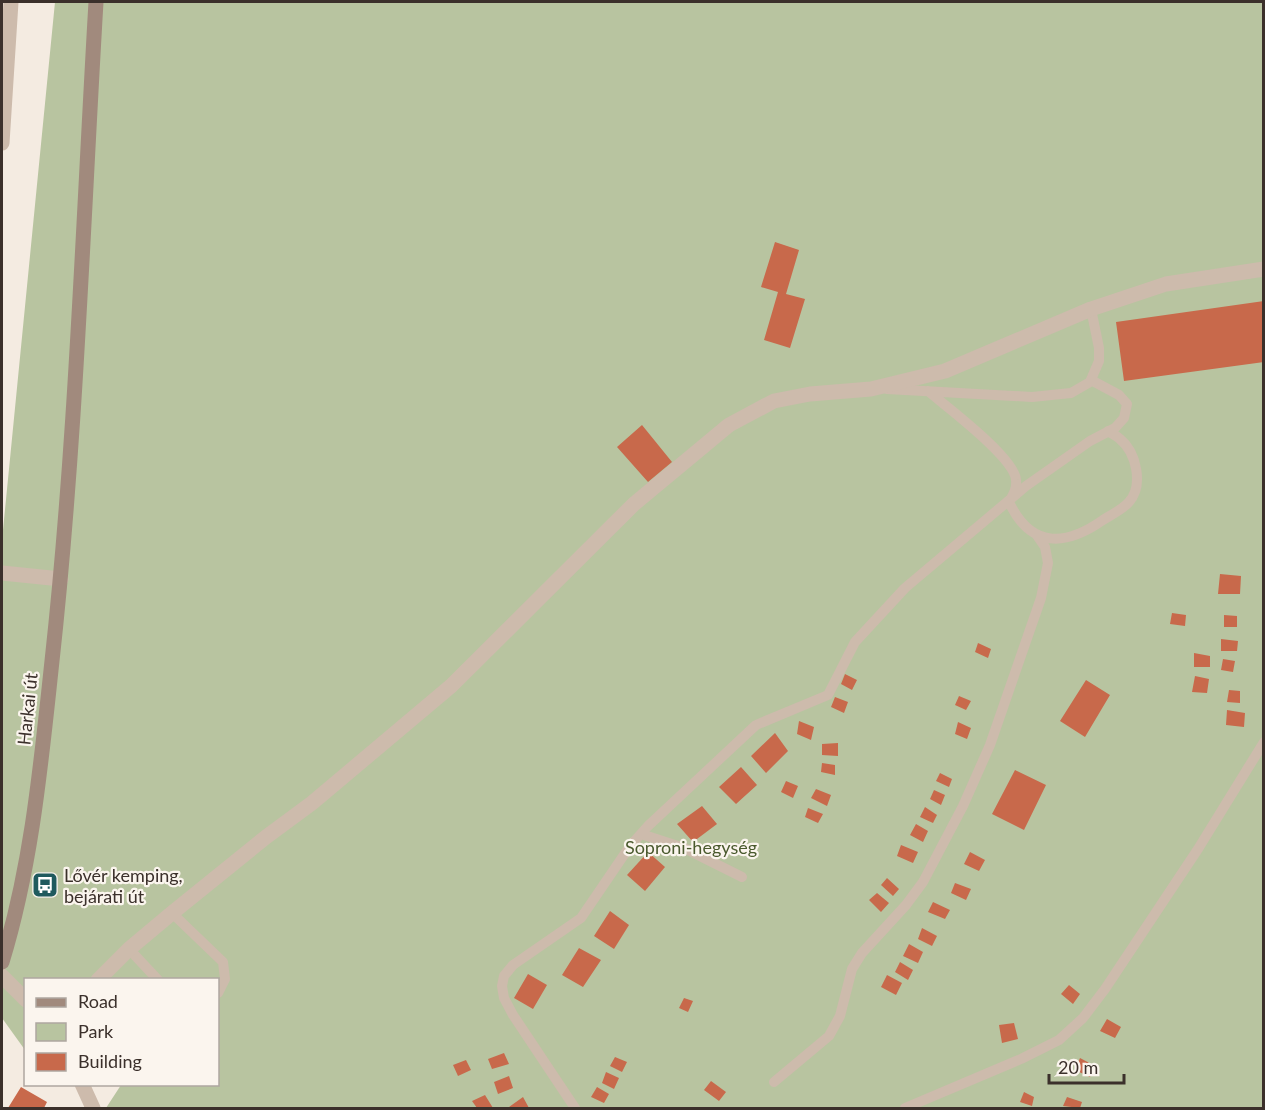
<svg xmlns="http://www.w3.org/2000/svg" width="1265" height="1110" font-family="Lato,sans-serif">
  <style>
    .green { fill: #b8c4a0 }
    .building { fill: #c8694b }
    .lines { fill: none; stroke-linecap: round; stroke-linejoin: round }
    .service { stroke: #cdbbac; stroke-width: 10 }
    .minor { stroke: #cdbbac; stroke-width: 15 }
    .secondary { stroke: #a18a7d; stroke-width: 15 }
    .labels { text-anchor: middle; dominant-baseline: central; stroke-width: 4.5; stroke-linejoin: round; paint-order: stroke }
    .street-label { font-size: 18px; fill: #3b302b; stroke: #fbf5ee }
    .park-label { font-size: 18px; fill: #4a5a2e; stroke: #fbf5ee }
    .poi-label { font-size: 18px; fill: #3b302b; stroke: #fbf5ee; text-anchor: start }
  </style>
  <rect width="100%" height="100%" fill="#f4ebe1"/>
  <!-- green -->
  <path class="green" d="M 55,2 L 1263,2 L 1263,1108 L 106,1108 L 121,1085 L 218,1084 L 218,980 L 26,980 L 25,1050 L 2,1018 L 2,540 Z"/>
  <!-- building -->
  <path class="building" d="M 775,242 L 799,250 L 786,294 L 805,299 L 790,348 L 764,340 L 778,292 L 761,287 Z
    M 1264,301 L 1264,362 L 1124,381 L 1116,322 Z
    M 642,425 L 672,462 L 648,482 L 617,447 Z
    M 1220,574 L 1241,576 L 1240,594 L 1218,594 Z
    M 1172,613 L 1186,615 L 1185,626 L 1170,624 Z
    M 1224,615 L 1237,616 L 1237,627 L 1224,627 Z
    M 1221,639 L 1238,641 L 1237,651 L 1221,651 Z
    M 978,643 L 991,649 L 988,658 L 975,652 Z
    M 1194,653 L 1210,656 L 1210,667 L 1194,667 Z
    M 1223,659 L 1235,661 L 1233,672 L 1221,670 Z
    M 845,674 L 857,680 L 852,690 L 841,684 Z
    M 1195,676 L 1209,679 L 1207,693 L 1192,692 Z
    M 1086,680 L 1110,695 L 1085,737 L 1060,721 Z
    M 1229,690 L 1240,691 L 1240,703 L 1227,702 Z
    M 959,696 L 971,701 L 966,710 L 955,705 Z
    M 835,697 L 848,702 L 844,713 L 831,707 Z
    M 1227,710 L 1245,713 L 1244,727 L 1226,725 Z
    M 799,721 L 814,727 L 811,740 L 797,734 Z
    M 958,722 L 971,728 L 967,739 L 955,734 Z
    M 775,733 L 788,751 L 766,773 L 751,756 Z
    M 838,743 L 838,756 L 822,755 L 822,744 Z
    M 822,763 L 835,765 L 835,775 L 821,772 Z
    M 741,767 L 757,785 L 736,804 L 719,787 Z
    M 1015,770 L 1046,785 L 1024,830 L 992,814 Z
    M 940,773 L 952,779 L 949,787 L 936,781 Z
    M 786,781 L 798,786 L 793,798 L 781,792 Z
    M 816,789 L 831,795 L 827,806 L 811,798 Z
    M 934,790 L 945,795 L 941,805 L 930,799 Z
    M 702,806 L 717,824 L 693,842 L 677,824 Z
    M 925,807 L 937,815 L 933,823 L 920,817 Z
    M 808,808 L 823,814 L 818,823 L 805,817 Z
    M 916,824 L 928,831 L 923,842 L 910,835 Z
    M 901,845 L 918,852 L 913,863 L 897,856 Z
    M 648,852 L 665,867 L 645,891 L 627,875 Z
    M 970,852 L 985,860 L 979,871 L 964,864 Z
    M 887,878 L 899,889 L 893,896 L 881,885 Z
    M 955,883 L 971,889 L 966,900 L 951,893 Z
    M 877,893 L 889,903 L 881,912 L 869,900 Z
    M 933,902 L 950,910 L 945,919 L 928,912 Z
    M 610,911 L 629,925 L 614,949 L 594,936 Z
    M 922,928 L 937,936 L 932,946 L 918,939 Z
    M 909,944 L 923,952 L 918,963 L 903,956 Z
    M 579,948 L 601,960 L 583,987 L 562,975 Z
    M 900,962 L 913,970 L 908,980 L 895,972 Z
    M 528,974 L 547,985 L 533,1009 L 514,998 Z
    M 887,975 L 902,983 L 896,995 L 881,987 Z
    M 1069,985 L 1080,994 L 1073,1004 L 1061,994 Z
    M 684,998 L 693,1001 L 688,1012 L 679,1008 Z
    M 1107,1019 L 1121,1027 L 1115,1038 L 1100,1031 Z
    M 1014,1023 L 1018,1039 L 1002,1043 L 999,1025 Z
    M 504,1053 L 509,1064 L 492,1069 L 488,1059 Z
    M 615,1057 L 627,1062 L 622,1072 L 610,1066 Z
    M 1080,1058 L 1095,1066 L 1090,1077 L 1075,1070 Z
    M 466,1060 L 471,1070 L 458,1076 L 453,1065 Z
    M 606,1072 L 619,1078 L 614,1089 L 602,1083 Z
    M 509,1076 L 513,1088 L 498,1094 L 494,1082 Z
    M 711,1081 L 726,1092 L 719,1101 L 704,1090 Z
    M 21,1087 L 47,1102 L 44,1108 L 8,1108 Z
    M 597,1087 L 609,1094 L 604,1103 L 591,1097 Z
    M 1024,1092 L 1034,1097 L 1032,1106 L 1020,1102 Z
    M 485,1095 L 493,1108 L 477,1108 L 472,1101 Z
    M 523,1097 L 529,1108 L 510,1108 L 509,1107 Z
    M 1067,1097 L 1082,1102 L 1080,1108 L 1063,1106 Z"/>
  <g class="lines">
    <!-- service -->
    <path class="service" d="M 887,389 L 1032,397 L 1071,393 L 1090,382 L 1099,361 L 1099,348 L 1091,309
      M 928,391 C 947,407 1015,458 1016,480 C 1017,489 1013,495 1009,502 C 1031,549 1066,546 1103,520 C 1111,515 1123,509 1129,502 C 1144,485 1136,452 1120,439 C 1117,436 1112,434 1108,431
      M 641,834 L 684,848 L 742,877
      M 172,913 L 223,962 L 225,979 L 218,993
      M 129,949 L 158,980
      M 774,1082 L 829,1036 L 840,1016 L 852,969 L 862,953 L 906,905 L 923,882 L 963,806 L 990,745 L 1041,598 L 1048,563 L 1045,547 L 1036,534
      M 575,1108 L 513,1015 L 504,998 L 502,986 L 504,976 L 513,965 L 581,918 L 630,846 L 648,826 L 756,725 L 828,695 L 855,642 L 905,588 L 1026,486 L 1090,441 L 1115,428 L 1124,418 L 1127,404 L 1119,395 L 1091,380
      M 905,1108 L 1021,1059 L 1059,1040 L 1083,1018 L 1105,989 L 1198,849 L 1264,742"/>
    <!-- minor -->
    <path class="minor" d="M 2,143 L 11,2
      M 2,573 L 61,579
      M 2,976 L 26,1000
      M 98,980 L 129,949 L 172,913 L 266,837 L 312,803 L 451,686 L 634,504 L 729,425 L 774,401 L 810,394 L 871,389 L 945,371 L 1091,309 L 1166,284 L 1264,269
      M 82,1084 L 93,1108"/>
    <!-- secondary -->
    <path class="secondary" d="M 2,962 C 32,864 41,763 52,661 C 76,442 83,221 96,2"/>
  </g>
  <!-- icons -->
  <defs>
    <g id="bus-square" transform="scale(1.35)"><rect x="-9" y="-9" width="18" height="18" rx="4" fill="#1f5a5e" stroke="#fbf5ee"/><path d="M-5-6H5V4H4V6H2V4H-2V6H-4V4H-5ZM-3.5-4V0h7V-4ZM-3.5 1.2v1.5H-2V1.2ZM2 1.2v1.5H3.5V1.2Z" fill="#fff"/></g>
  </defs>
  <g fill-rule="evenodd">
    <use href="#bus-square" x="45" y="885"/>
  </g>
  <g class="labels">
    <!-- street labels -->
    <g class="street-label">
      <text transform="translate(27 709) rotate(-84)">Harkai út</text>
    </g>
    <!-- park labels -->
    <g class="park-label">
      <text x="691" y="847">Soproni-hegység</text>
    </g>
    <!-- poi labels -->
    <g class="poi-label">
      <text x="64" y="875">Lővér kemping,<tspan x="64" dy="21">bejárati út</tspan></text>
    </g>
  </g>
  <!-- border -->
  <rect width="1265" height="1110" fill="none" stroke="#3b302b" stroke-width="6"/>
  <!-- legend -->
  <rect x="24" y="978" width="195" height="108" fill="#fbf5ee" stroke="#aea6a0" stroke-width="1.5"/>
  <rect x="36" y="998" width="30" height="9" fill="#a18a7d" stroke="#aea6a0" stroke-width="1.5"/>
  <text x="78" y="1008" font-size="18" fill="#3b302b">Road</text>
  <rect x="36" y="1023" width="30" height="18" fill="#b8c4a0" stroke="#aea6a0" stroke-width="1.5"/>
  <text x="78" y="1038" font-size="18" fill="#3b302b">Park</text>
  <rect x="36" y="1053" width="30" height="18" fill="#c8694b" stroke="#aea6a0" stroke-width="1.5"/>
  <text x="78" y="1068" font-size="18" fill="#3b302b">Building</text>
  <!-- scale -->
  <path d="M1049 1074v9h75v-9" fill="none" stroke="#3b302b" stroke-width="3"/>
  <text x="1058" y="1074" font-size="18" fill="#3b302b" stroke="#fbf5ee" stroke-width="4.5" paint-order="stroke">20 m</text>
</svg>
